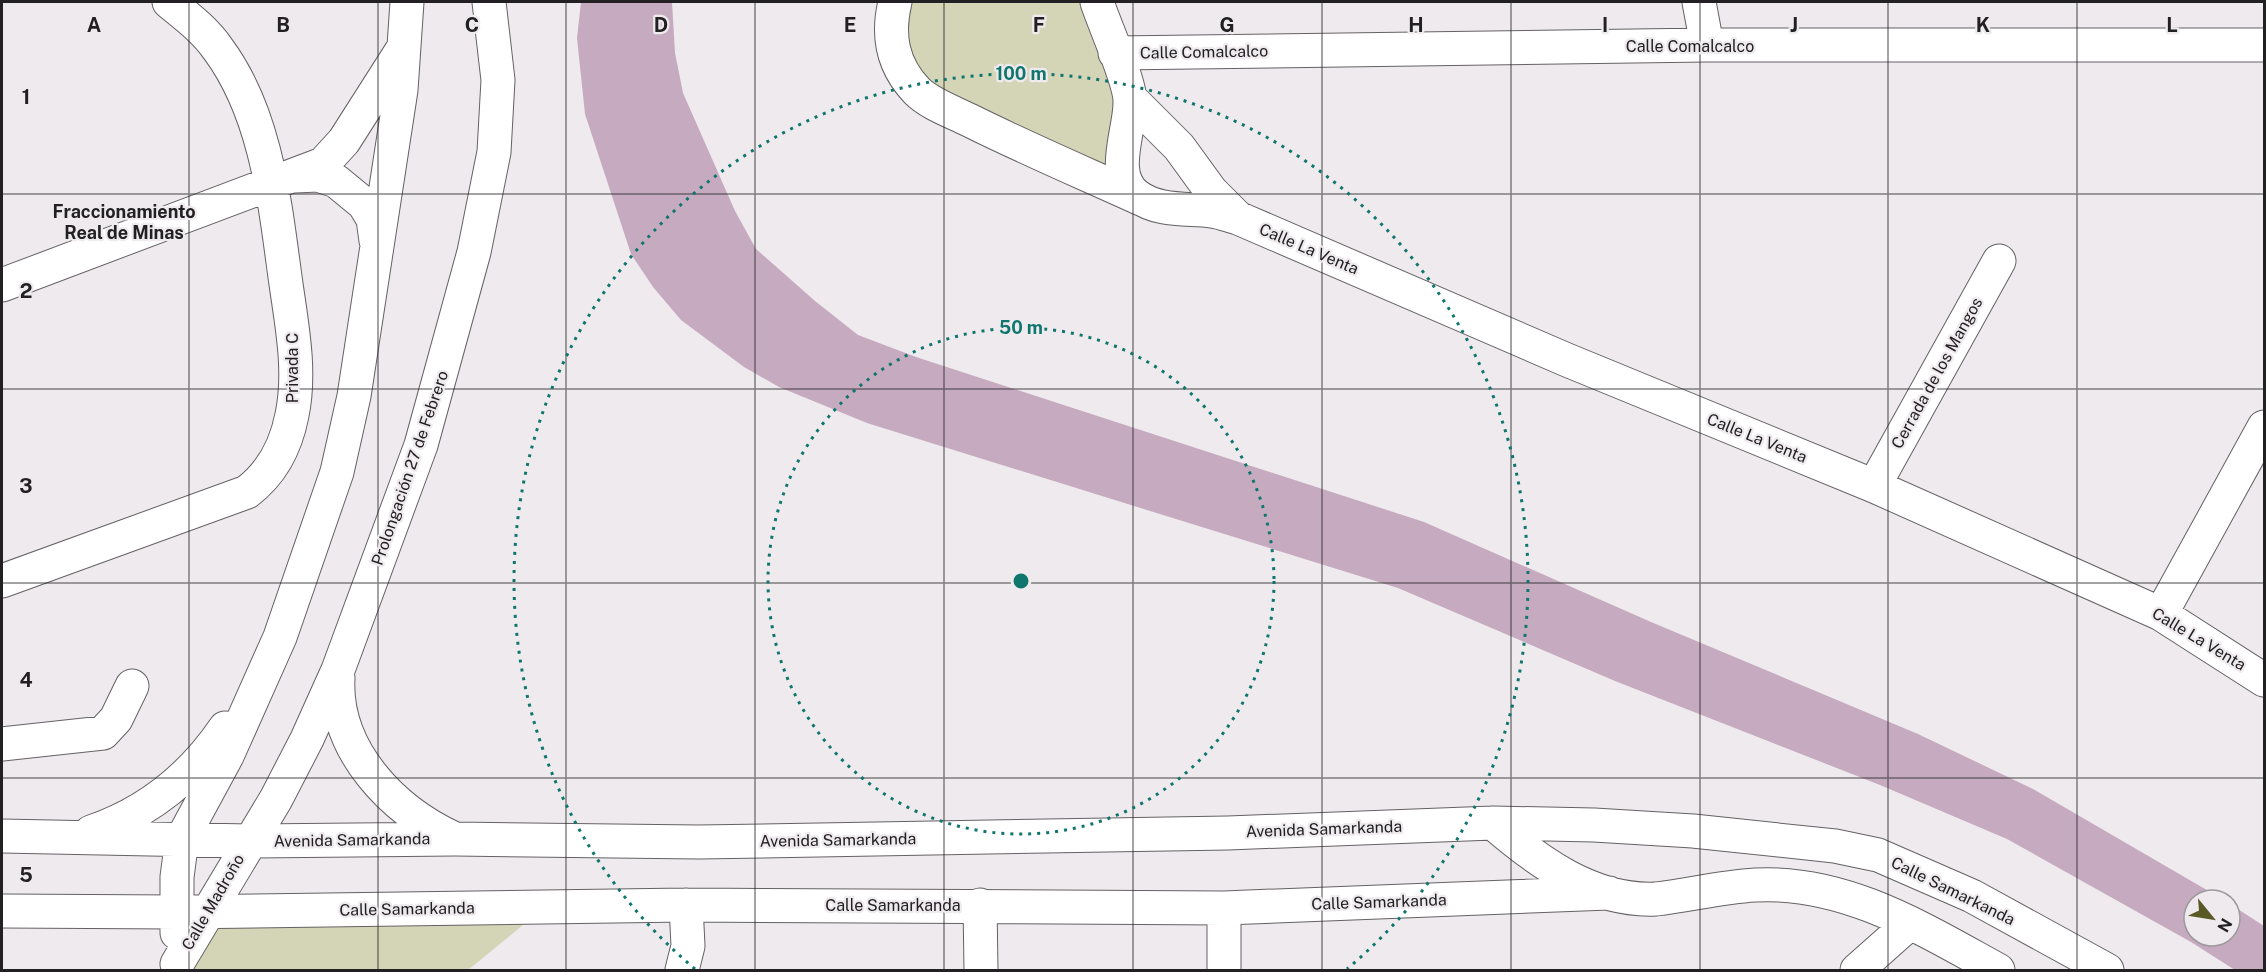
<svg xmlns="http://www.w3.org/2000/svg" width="2266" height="972" font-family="'Public Sans',sans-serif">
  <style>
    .green { fill: #d4d5b7 }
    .water { fill: #c6aabf }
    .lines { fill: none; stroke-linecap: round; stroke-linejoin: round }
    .minor-casing { stroke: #656164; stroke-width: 35 }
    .minor { stroke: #fff; stroke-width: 33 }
    .grid { fill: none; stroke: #222022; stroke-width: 1.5; stroke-opacity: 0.55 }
    .ring { fill: none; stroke: #0f766e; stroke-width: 3; stroke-dasharray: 3 6 }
    .labels { text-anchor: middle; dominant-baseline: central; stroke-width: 4.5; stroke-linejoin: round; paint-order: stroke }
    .street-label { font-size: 16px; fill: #222022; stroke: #eeeaed }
    .neighbourhood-label { font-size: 18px; font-weight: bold; fill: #222022; stroke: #eeeaed }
    .grid-label { font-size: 20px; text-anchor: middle; font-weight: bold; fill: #222022; stroke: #eeeaed; stroke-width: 4.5; stroke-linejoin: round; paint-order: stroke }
    .centre { fill: #0f766e; stroke: #eeeaed; stroke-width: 3 }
    .ring-label { font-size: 18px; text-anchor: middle; font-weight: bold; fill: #0f766e; stroke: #eeeaed; stroke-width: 4.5; stroke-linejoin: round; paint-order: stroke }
  </style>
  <rect width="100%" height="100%" fill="#eeeaed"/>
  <!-- green -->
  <path class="green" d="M 895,2 L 1097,2 L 1130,98 L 1103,182 L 918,93 Z
    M 545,907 L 468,970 L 177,970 L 177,912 Z"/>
  <!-- water -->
  <path class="water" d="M 581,2 L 672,2 L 675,53 L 683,93 L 735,211 L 756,249 L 815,301 L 858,335 L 916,357 L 1424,522 L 1651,622 L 1918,734 L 2033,789 L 2224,900 L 2194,900 L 2194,936 L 2230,936 L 2230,904 L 2264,926 L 2264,970 L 2235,970 L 2191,942 L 2007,839 L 1880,785 L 1615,681 L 1398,588 L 867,423 L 779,387 L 744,367 L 681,320 L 653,287 L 631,254 L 585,114 L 577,38 Z"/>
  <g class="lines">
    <!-- minor casing -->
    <g class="minor-casing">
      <path id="minor" d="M 895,2 C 887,35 892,65 917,91 C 930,104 953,112 969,120 C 1025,148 1084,173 1141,199
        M 1097,2 C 1104,24 1130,81 1130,101 C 1131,130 1108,175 1137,196 C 1159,212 1186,208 1212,211 C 1221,212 1230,216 1238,218 L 1567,360 L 1874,486 L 2161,614 L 2264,680
        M 1699,2 L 1707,45
        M 1115,53 L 1707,45 L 2264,45
        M 1130,98 L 1179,147 L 1211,191 L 1238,218
        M 295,176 L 318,175 L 336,181 L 364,204 L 373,219 L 376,241
        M 2,285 L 323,164 L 344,141 L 402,50
        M 1874,486 L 1999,261
        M 2,581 L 247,492 C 272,473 286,446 292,415 C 301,372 292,326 286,284 C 275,205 267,115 218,49 C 205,30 186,16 169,2
        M 2161,614 L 2264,427
        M 338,678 C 334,750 392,810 455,839
        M 2,744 L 103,733 L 116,719 L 132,686
        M 1493,823 C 1538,862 1593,902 1656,899 C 1689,895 1722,887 1755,885 C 1845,880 1923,929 1998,970
        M 91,832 C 147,813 191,778 225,728
        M 2,836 L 249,841 L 455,839 L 699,842 L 1228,833 L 1493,823 L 1594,825 L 1693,831 L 1835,846 L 1878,855 L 1972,896 L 2107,970
        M 980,905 L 981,970
        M 2,911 L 177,912 L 686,905 L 1224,908 L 1609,893
        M 177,933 L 177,877 L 182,839 L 227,756 L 280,637 L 337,472 L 354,396 L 401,90 L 407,2
        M 177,964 L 276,799 L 307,739 L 338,670 L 421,445 L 474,252 L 494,152 L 498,80 L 489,2
        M 682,970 L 688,946 L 686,905
        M 1224,970 L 1224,908
        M 1857,970 L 1910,923"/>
    </g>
    <!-- minor -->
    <use href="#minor" class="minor"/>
  </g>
  <!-- grid -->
  <path class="grid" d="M 189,2 L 189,970M 378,2 L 378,970M 566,2 L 566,970M 755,2 L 755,970M 944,2 L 944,970M 1133,2 L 1133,970M 1322,2 L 1322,970M 1511,2 L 1511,970M 1700,2 L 1700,970M 1888,2 L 1888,970M 2077,2 L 2077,970M 2,194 L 2264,194M 2,389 L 2264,389M 2,583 L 2264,583M 2,778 L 2264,778"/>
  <!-- distance rings -->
  <g class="ring">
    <circle cx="1021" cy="581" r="253"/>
    <path d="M695 969A507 507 0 1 1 1347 969"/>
  </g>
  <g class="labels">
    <!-- street labels -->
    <g class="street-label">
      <text x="1690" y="46">Calle Comalcalco</text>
      <text transform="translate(1204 52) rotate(-1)">Calle Comalcalco</text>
      <text transform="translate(1309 249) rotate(23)">Calle La Venta</text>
      <text transform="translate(292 368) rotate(-90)">Privada C</text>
      <text transform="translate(1937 373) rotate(-61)">Cerrada de los Mangos</text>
      <text transform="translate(1757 438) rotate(22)">Calle La Venta</text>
      <text transform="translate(410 468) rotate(-71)">Prolongación 27 de Febrero</text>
      <text transform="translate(2199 639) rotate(31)">Calle La Venta</text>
      <text transform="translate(1324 829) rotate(-2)">Avenida Samarkanda</text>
      <text transform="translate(352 840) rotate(-1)">Avenida Samarkanda</text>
      <text transform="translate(838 840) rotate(-1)">Avenida Samarkanda</text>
      <text transform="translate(1953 891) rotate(26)">Calle Samarkanda</text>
      <text transform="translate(213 902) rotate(-60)">Calle Madroño</text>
      <text transform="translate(1379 902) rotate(-2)">Calle Samarkanda</text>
      <text x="893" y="905">Calle Samarkanda</text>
      <text transform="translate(407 909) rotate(-1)">Calle Samarkanda</text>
    </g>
    <!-- neighbourhood labels -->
    <g class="neighbourhood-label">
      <text x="124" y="211">Fraccionamiento<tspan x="124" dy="21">Real de Minas</tspan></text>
    </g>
  </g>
  <g class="grid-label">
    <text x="94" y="32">A</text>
    <text x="283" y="32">B</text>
    <text x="472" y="32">C</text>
    <text x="661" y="32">D</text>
    <text x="850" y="32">E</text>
    <text x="1039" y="32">F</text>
    <text x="1227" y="32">G</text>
    <text x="1416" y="32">H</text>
    <text x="1605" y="32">I</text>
    <text x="1794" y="32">J</text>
    <text x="1983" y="32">K</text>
    <text x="2172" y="32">L</text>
    <text x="26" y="104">1</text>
    <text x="26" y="298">2</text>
    <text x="26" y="493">3</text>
    <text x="26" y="687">4</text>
    <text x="26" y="882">5</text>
  </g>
  <circle cx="1021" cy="581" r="9" class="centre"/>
  <g class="ring-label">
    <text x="1021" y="80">100 m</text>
    <text x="1021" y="334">50 m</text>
  </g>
  <!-- border -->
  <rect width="2266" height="972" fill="none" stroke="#222022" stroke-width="6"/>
  <!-- north arrow -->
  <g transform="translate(2212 918) rotate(120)"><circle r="28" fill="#eeeaed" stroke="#9c999c" stroke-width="1.5"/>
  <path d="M0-4.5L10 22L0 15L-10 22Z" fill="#595926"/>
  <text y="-9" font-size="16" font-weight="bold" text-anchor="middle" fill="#222022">N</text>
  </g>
</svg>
